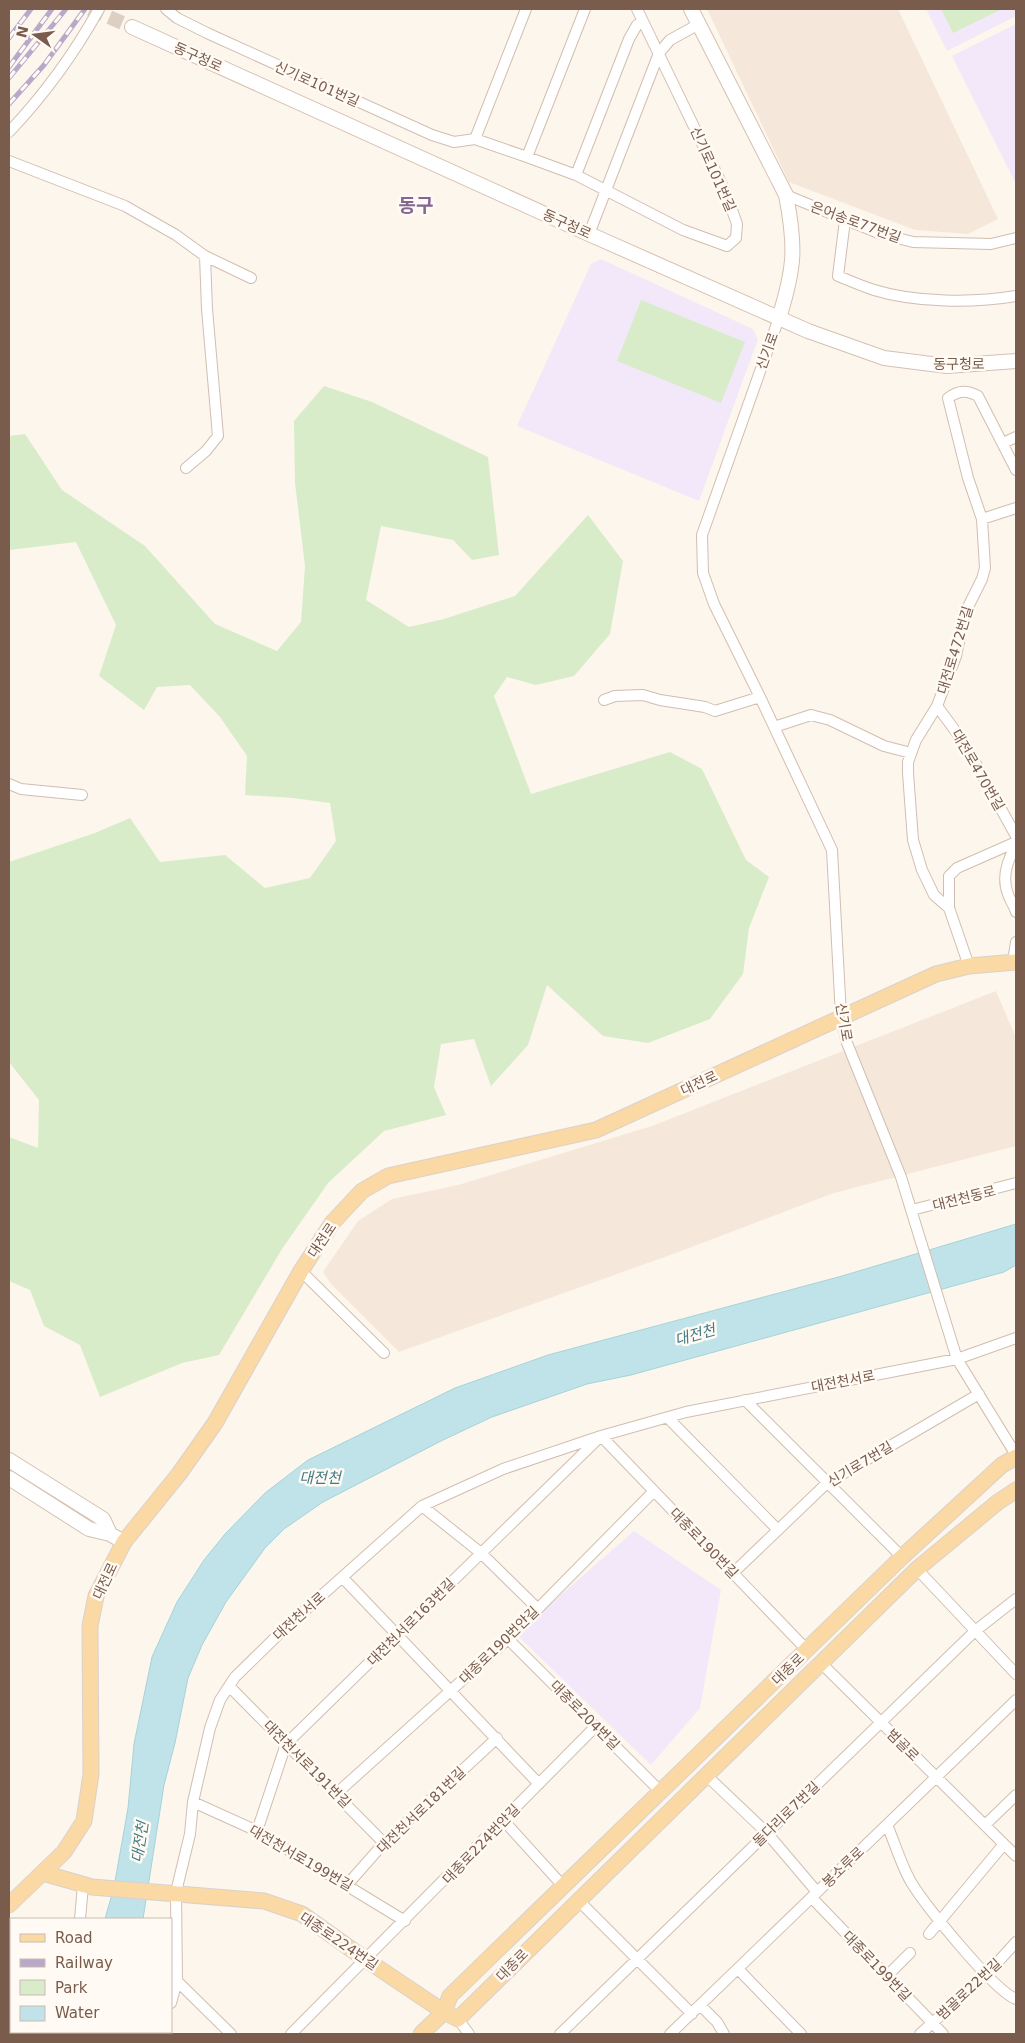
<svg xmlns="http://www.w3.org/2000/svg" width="1025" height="2043" font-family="'DejaVu Sans','Noto Sans KR',sans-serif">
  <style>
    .residential { fill: #f5e8da }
    .education { fill: #f3e8fa }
    .green { fill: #d8ecc9 }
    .water { fill: #bfe3e8; stroke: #a5d3da }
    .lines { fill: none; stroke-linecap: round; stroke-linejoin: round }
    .secondary-tunnel { stroke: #dcd0c4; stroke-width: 14; stroke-dasharray: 14 7; stroke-linecap: butt }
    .minor-casing { stroke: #d1beb0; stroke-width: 12 }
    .secondary-casing { stroke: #d6c0b0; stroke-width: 16 }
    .primary-casing { stroke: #dad1cd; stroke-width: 17 }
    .minor { stroke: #fff; stroke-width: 10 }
    .secondary { stroke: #fff; stroke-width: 14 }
    .primary { stroke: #fbd9a5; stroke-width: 15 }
    .rail-casing { stroke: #b9a8c9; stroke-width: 5 }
    .rail { stroke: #fffaf3; stroke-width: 3; stroke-dasharray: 9; stroke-linecap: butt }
    .labels { text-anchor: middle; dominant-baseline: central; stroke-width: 5; stroke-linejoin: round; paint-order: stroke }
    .street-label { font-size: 14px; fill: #7a5c4d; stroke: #fffaf3 }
    .water-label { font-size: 15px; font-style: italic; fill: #437c86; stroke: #fffaf3 }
    .district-label { font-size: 19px; font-weight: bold; fill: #846695; stroke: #fffaf3 }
  </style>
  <rect width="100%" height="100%" fill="#fdf6ec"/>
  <!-- residential -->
  <path class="residential" d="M 707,9 L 898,9 L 998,219 L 968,234 L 915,230 L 789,182 Z
    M 996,991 L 1016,1038 L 1016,1146 L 834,1193 L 673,1254 L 399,1352 L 331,1284 L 323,1272 L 358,1221 L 392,1199 L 458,1185 L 652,1126 Z"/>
  <!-- education -->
  <path class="education" d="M 926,9 L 1016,9 L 1016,16 L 947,51 Z
    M 1016,24 L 1016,184 L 952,56 Z
    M 601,259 L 753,329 L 758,339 L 699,501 L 517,426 L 591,264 Z
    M 634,1531 L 721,1590 L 700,1708 L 651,1765 L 516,1634 Z"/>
  <!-- green -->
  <path class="green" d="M 941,9 L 1002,9 L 953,33 Z
    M 641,300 L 745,342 L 721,403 L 617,361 Z
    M 324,386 L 372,402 L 488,457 L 499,555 L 472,560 L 453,540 L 381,526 L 366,600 L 409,627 L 444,619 L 515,596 L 588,515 L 623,561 L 610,634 L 574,676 L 536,685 L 507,677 L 494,696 L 531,794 L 670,752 L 702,769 L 746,860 L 769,877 L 749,928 L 743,974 L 710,1019 L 648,1043 L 603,1036 L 547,985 L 528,1045 L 491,1086 L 474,1039 L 441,1044 L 434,1087 L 446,1115 L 384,1131 L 328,1183 L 282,1249 L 219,1355 L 182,1363 L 100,1397 L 80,1345 L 44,1326 L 30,1290 L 9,1281 L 9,1137 L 38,1148 L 39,1100 L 9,1062 L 9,862 L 95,833 L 130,818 L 160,862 L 225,855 L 265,888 L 310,878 L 336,841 L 330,803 L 293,798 L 245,795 L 247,756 L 220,717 L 190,685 L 157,687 L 144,710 L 99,676 L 116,625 L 76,542 L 9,550 L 9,436 L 25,434 L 62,490 L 145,546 L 215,624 L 277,651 L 301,622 L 305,566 L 295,483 L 294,421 Z"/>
  <!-- water -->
  <path class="water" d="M 1016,1224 L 1016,1265 L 1004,1272 L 631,1375 L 587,1384 L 492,1417 L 443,1440 L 323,1502 L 284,1529 L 265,1548 L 226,1602 L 202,1645 L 188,1678 L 175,1743 L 164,1785 L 143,1919 L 105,1919 L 114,1887 L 128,1808 L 134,1744 L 152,1657 L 177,1602 L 204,1560 L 225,1534 L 265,1493 L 308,1460 L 455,1388 L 548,1355 L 842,1276 Z"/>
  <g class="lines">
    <!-- secondary-tunnel -->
    <path class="secondary-tunnel" d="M 90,9 L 132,27"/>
    <!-- minor casing -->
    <g class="minor-casing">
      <path id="minor" d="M 166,9 L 177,18 L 207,33 L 432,135 L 454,142 L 475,139 L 527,157 L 576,175 L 683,230 L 727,246 L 736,238 L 737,224 L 726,193 L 637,9
        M 9,132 C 44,95 74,54 99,9
        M 475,139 L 526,9
        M 527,157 L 585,9
        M 9,161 L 125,206 L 176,235 L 205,256 L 251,278
        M 576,175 L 629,39 L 637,25 L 643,22
        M 786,195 L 878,233 L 913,242 L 991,244 L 1016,238
        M 845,220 L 838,276 C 850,281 862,286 874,290 C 916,303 974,303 1016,296
        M 589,234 L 659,53 L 670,40 L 699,24
        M 779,318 L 702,535 L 703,573 L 714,604 L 760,697 L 832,850 L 841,1016 L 847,1043 L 901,1177 L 957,1359 L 1016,1455
        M 1003,443 L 1016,437
        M 186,468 L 206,451 L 218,436 L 207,309 L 205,256
        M 982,519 L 1016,508
        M 604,700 L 615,696 L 643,695 L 660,700 L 705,707 L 715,711 L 760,697
        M 937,706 L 965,744 L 1016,836
        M 774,727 L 811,715 L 830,720 L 884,746 L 911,753
        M 9,784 L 21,789 L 82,795
        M 1016,845 C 1008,859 1001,877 1008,894 C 1010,901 1014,905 1016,912
        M 949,908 L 949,876 L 957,868 L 1016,842
        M 1013,962 L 1016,942
        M 969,966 L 949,908 L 934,895 L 922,870 L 913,840 L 908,773 L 908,762 L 916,740 L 937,706 L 956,656 L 965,613 L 982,579 L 985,568 L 982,519 L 968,478 L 948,398 C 959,390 967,390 978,396 L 1016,470
        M 912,1210 L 1016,1183
        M 301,1271 L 384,1353
        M 745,1400 L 902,1557
        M 668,1418 L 778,1530
        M 422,1506 L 481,1553 L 537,1608
        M 917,1569 L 1016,1674
        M 733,1573 L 827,1483 L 979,1394
        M 342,1577 L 539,1784
        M 508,1639 L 661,1792
        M 822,1664 L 1016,1856
        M 229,1686 L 384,1843
        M 707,1776 L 767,1833 L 817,1892
        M 337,1793 L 508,1639 L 654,1491
        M 193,1802 L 257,1831 L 405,1921
        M 504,1821 L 563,1886
        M 887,1825 C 895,1843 901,1865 911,1882 C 925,1905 994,1991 1016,1999
        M 985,1825 L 1016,1795
        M 257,1831 L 286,1744 L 601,1436 L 807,1650
        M 347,1885 L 384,1843 L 497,1738
        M 812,1898 L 943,2034
        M 578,1900 L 692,2014
        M 80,1919 L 83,1885
        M 929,1934 L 1004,1844
        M 738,1969 L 801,2034
        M 887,1976 L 910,1953
        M 177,1981 L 231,2034
        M 171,2003 L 177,1981 L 176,1892 L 190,1834 L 193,1802 L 210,1728 L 220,1700 L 235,1677 L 284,1629 L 422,1506 L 503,1469 L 601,1436 L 686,1412 L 957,1359 L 1016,1338
        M 700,2005 L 717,2022 L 724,2034
        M 458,2019 L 469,2034
        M 9,2021 L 11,2019
        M 159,2034 L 161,2032
        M 291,2034 L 596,1726
        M 560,2034 L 975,1631 L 1016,1599
        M 670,2034 L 1016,1700
        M 920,2034 L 987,1974 L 1016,1942"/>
    </g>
    <!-- secondary casing -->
    <g class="secondary-casing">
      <path id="secondary" d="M 691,9 L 786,195 C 796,247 795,267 779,318
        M 132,27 L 589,234 L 808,331 L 884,358 L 947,366 L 1016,361
        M 9,1460 L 103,1519 L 110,1534
        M 9,1478 L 89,1529 L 110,1534 L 124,1542"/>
    </g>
    <!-- primary casing -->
    <g class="primary-casing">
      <path id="primary" d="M 43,1873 L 92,1887 L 264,1901 L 302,1914 L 365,1959 L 444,2012 L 458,2019 L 917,1569 L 998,1502 L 1016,1490
        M 9,1905 L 64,1852 L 84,1821 L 91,1774 L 90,1626 L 96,1596 L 124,1542 L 179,1474 L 215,1423 L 301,1271 L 332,1223 L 362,1191 L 388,1176 L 596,1130 L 936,974 L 969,966 L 1016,962
        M 421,2034 L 444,2012 L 450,1996 L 902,1557 L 1002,1465 L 1016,1457"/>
    </g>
    <!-- minor -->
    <use href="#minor" class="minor"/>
    <!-- secondary -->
    <use href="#secondary" class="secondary"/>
    <!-- primary -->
    <use href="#primary" class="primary"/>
    <!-- rail casing -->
    <g class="rail-casing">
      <path id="rail" d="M 9,38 L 31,9
        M 9,67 L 52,9
        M 9,78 L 66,9
        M 9,104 L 44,65 L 85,9"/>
    </g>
    <!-- rail -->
    <use href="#rail" class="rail"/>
  </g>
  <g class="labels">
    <!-- street labels -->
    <g class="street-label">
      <text transform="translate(198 57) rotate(24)">동구청로</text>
      <text transform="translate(317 84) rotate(24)">신기로101번길</text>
      <text transform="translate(713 169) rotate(66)">신기로101번길</text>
      <text transform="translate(856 222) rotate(20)">은어송로77번길</text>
      <text transform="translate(567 224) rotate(24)">동구청로</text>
      <text transform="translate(767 351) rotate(-70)">신기로</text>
      <text x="959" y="364">동구청로</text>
      <text transform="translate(955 650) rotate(-73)">대전로472번길</text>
      <text transform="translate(978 770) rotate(60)">대전로470번길</text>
      <text transform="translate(844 1022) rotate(80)">신기로</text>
      <text transform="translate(699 1083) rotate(-25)">대전로</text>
      <text transform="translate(964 1198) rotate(-14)">대전천동로</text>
      <text transform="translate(322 1240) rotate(-56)">대전로</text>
      <text transform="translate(843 1381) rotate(-11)">대전천서로</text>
      <text transform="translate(860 1464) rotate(-31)">신기로7번길</text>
      <text transform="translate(704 1543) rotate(46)">대종로190번길</text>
      <text transform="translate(105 1581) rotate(-65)">대전로</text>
      <text transform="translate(299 1616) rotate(-42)">대전천서로</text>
      <text transform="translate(411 1622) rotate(-45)">대전천서로163번길</text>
      <text transform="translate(499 1645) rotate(-44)">대종로190번안길</text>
      <text transform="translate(788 1669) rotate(-44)">대종로</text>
      <text transform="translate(585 1715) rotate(45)">대종로204번길</text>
      <text transform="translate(903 1745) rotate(45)">범골로</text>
      <text transform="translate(307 1764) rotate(45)">대전천서로191번길</text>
      <text transform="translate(421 1810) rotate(-44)">대전천서로181번길</text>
      <text transform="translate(786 1814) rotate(-44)">돌다리로7번길</text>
      <text transform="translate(481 1844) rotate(-46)">대종로224번안길</text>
      <text transform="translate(301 1858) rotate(30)">대전천서로199번길</text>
      <text transform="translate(843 1867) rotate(-44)">봉소루로</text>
      <text transform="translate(339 1941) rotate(34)">대종로224번길</text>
      <text transform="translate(512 1965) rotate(-45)">대종로</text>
      <text transform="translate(877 1966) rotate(46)">대종로199번길</text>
      <text transform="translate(969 1989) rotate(-43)">범골로22번길</text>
    </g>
    <!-- water labels -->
    <g class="water-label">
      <text transform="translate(695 1335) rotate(-16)">대전천</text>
      <text x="320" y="1478">대전천</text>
      <text transform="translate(140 1842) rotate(-81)">대전천</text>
    </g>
    <!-- district labels -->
    <g class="district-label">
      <text x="416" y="205">동구</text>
    </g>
  </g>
  <!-- border -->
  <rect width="1025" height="2043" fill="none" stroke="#7a5c4d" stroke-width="20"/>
  <!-- legend -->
  <rect x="10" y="1918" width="162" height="115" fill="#fffaf3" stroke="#cabbb1"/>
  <rect x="20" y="1934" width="25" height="8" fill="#fbd9a5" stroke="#cabbb1"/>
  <text x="55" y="1943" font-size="15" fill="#7a5c4d">Road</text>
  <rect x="20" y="1959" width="25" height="8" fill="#b9a8c9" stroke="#cabbb1"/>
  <text x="55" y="1968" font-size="15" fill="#7a5c4d">Railway</text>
  <rect x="20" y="1980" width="25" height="15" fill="#d8ecc9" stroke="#cabbb1"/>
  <text x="55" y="1993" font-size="15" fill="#7a5c4d">Park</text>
  <rect x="20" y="2006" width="25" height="15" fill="#bfe3e8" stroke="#cabbb1"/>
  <text x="55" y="2018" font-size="15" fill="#7a5c4d">Water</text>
  <!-- north arrow -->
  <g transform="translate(35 35) rotate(284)" stroke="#fffaf3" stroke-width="4" paint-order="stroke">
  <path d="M0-4L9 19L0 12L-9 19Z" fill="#7a5c4d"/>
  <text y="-8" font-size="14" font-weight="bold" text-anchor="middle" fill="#7a5c4d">N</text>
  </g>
</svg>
